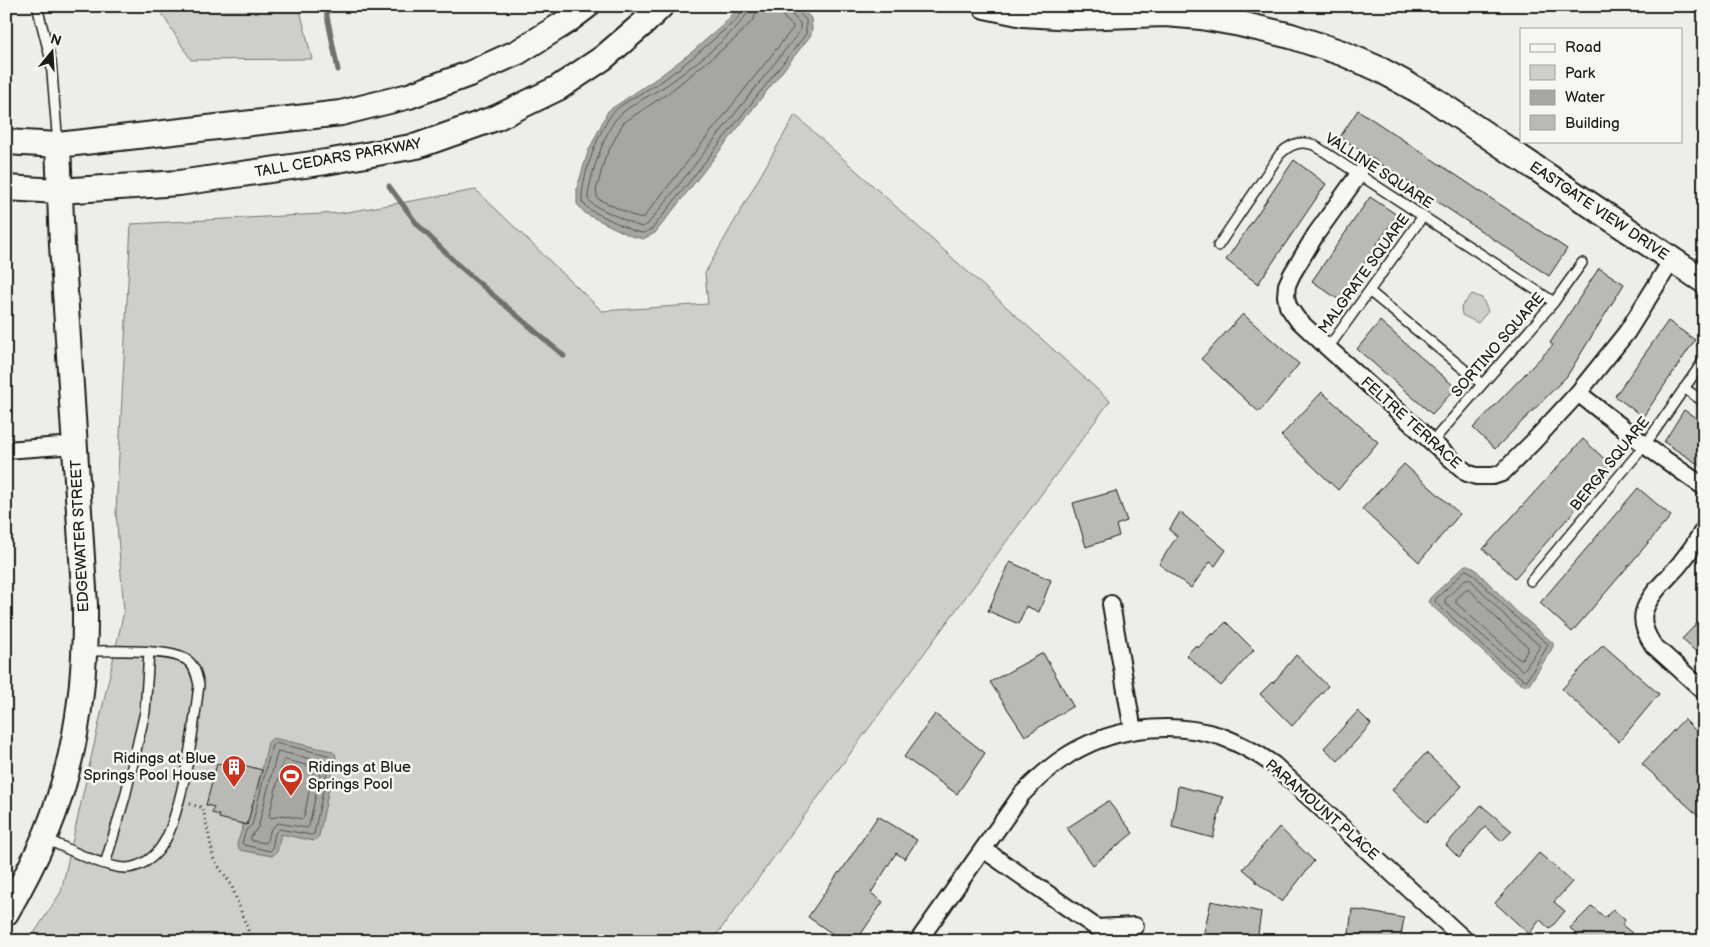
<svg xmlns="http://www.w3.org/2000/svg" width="1710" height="947" font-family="'Balsamiq Sans',sans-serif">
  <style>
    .green { fill: #cececb; stroke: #757574 }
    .water { fill: #a6a6a3; stroke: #6f6f6d }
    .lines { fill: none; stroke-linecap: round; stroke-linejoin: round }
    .shore { stroke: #535352; stroke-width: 1 }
    .stream { stroke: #6f6f6d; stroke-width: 5 }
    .building { fill: #b9b9b6; stroke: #1c1c1c }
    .lane-casing { stroke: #1c1c1c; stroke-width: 12 }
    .street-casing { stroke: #1c1c1c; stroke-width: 20 }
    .secondary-casing { stroke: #1c1c1c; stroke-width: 28 }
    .path { stroke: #1c1c1c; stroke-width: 3; stroke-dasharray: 1 4; stroke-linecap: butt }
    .lane { stroke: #f6f6f2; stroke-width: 9 }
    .street { stroke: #f6f6f2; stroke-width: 16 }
    .secondary { stroke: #f6f6f2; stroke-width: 24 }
    .labels { text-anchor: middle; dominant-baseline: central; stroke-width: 5; stroke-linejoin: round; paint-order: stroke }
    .street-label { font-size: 15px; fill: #1c1c1c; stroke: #f6f6f2 }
    .poi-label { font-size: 15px; fill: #1c1c1c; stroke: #f6f6f2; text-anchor: end }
  </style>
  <rect width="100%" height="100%" fill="#edede9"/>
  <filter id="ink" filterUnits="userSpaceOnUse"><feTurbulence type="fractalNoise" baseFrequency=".02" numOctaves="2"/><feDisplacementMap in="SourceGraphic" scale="10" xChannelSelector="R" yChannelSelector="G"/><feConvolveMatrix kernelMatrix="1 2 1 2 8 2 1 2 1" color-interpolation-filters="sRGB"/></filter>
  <g filter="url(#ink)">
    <!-- green -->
    <path class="green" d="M 157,6 L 299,6 L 312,59 L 191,60 Z
      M 795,115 L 1110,401 L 712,941 L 29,941 L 61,892 L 124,611 L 116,512 L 131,224 L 341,213 L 476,190 L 602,311 L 708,304 L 705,273 Z
      M 1472,294 L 1482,298 L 1488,311 L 1478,323 L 1462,315 L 1461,307 Z"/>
    <!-- water -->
    <path class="water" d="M 740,6 L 798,6 L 811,18 L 812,28 L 811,35 L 655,233 L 643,239 L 631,236 L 586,214 L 577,204 L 577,188 L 588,152 L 608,111 L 660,76 L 693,51 L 724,24 Z
      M 1465,565 L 1468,565 L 1475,569 L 1516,611 L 1553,643 L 1553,647 L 1529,685 L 1521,684 L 1502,669 L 1428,602 L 1430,598 Z
      M 273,738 L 332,751 L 336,755 L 319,836 L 314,841 L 281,834 L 277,852 L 272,856 L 240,850 L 237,844 L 262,770 L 268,742 Z"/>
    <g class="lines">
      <!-- shore -->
      <path class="shore" d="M 744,6 C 743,16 729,26 722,32 C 703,49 683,66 662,81 C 648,90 620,103 611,115 C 597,135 581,178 582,202 L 590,210 L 633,231 L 643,233 L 652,229 L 806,34 L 806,20 L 797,11 L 796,6
        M 750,6 C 749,24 682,75 665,86 C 650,96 630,104 617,118 C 605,131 588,181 588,199 L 593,205 L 635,225 L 642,227 L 648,224 L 800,31 L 800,23 L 791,14 L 789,6
        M 758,6 L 754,19 L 736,38 L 671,91 L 623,123 L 605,158 L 596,191 L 598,199 L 638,218 L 643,218 L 793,28 L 793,26 L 784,18 L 782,6
        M 1466,570 L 1472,573 L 1512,614 L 1548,644 L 1547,647 L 1527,680 L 1523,679 L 1505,666 L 1435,602 L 1436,599 Z
        M 1466,579 L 1470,579 L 1508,619 L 1539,645 L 1539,648 L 1524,670 L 1522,670 L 1445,603 L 1445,600 Z
        M 1466,590 L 1470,590 L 1502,624 L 1528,647 L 1528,649 L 1522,659 L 1519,659 L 1514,655 L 1456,603 L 1456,600 Z
        M 275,743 L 328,755 L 330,758 L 314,834 L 311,835 L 279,829 L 275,833 L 272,849 L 270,851 L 244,845 L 242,843 L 246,830 L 252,825 L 272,745 Z
        M 278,751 L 323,762 L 309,826 L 307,828 L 278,823 L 271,829 L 266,843 L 252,841 L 250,838 L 258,827 Z
        M 286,760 L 314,767 L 304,817 L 302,819 L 283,815 L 271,818 L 269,816 L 283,761 Z"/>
      <!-- stream -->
      <path class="stream" d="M 325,6 L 338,70
        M 389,186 L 417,224 L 457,264 L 564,356"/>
    </g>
    <!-- building -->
    <path class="building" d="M 1358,110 L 1567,249 L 1549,276 L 1340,137 Z
      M 1294,160 L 1326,184 L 1258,284 L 1226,260 Z
      M 1370,197 L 1397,215 L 1339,300 L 1312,281 Z
      M 1599,268 L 1624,284 L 1567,376 L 1495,449 L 1473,428 L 1553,345 L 1550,343 Z
      M 1243,314 L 1299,364 L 1259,412 L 1201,359 Z
      M 1380,321 L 1456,388 L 1432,414 L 1357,349 Z
      M 1668,321 L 1695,340 L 1643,417 L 1615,396 Z
      M 1322,392 L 1378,442 L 1338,490 L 1281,436 Z
      M 1684,410 L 1704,423 L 1704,468 L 1664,442 Z
      M 1583,439 L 1613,467 L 1515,578 L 1483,549 Z
      M 1404,464 L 1460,514 L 1419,562 L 1362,509 Z
      M 1638,488 L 1671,516 L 1572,632 L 1540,603 Z
      M 1116,491 L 1127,521 L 1116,525 L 1119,536 L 1086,547 L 1073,503 Z
      M 1180,512 L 1226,550 L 1215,566 L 1210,562 L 1191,588 L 1159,564 L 1177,536 L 1169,530 Z
      M 1010,562 L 1051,580 L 1039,612 L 1026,606 L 1019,624 L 988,611 Z
      M 1704,616 L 1704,659 L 1682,639 Z
      M 1226,622 L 1254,650 L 1221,686 L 1186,655 L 1196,645 L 1198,648 L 1212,633 L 1213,635 Z
      M 1603,645 L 1659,694 L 1619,742 L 1562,689 Z
      M 1043,653 L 1073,706 L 1025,736 L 990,682 Z
      M 1296,655 L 1328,686 L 1292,726 L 1260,694 L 1272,682 L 1273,683 Z
      M 1358,711 L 1371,724 L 1338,761 L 1324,748 Z
      M 935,714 L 985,753 L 957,794 L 904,757 Z
      M 1684,719 L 1704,739 L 1704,821 L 1642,764 Z
      M 1426,753 L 1462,786 L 1426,823 L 1392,790 Z
      M 226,757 L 243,762 L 243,765 L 262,770 L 247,825 L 219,818 L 219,815 L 212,813 L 214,807 L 206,805 L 217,764 L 222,765 L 222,763 L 225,763 Z
      M 1178,786 L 1223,797 L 1213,838 L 1172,827 Z
      M 1108,801 L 1133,833 L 1093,865 L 1067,828 Z
      M 1481,805 L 1512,831 L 1502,841 L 1485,827 L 1459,858 L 1446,845 Z
      M 878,816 L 917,840 L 905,859 L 896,853 L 871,893 L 883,902 L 856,941 L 843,941 L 808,917 L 839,872 L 840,873 Z
      M 1279,827 L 1314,861 L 1282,902 L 1256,882 L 1256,880 L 1243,869 Z
      M 1539,853 L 1572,882 L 1554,902 L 1565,911 L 1550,929 L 1540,920 L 1529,934 L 1495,903 Z
      M 1211,901 L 1261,912 L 1257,941 L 1202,941 Z
      M 1592,906 L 1605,918 L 1613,909 L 1625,920 L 1622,925 L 1632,933 L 1626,941 L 1583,941 L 1570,928 Z
      M 1352,909 L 1404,918 L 1400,941 L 1348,941 Z"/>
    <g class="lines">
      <!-- lane casing -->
      <g class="lane-casing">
        <path id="lane" d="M 37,6 L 51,61 L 58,145
          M 1218,246 L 1280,154 C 1290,144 1301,140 1314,145 L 1554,302
          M 1369,291 L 1482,384
          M 1328,348 L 1423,216
          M 1684,388 L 1704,402
          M 1432,442 L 1554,302 L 1582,263
          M 1531,581 L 1645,445 L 1704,360
          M 44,838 C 66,848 104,868 126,868 C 140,867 153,859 161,847 C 171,833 174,817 179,801 C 189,763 194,724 199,685 C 197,676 195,666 188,661 C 173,648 107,651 85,651
          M 105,864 L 125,797 L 145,712 L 149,652"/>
      </g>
      <!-- street casing -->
      <g class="street-casing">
        <path id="street" d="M 1359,174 L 1316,234 L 1292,274 L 1287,285 L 1286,296 L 1288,306 L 1297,319 L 1328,348 L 1432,442 L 1467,473 L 1476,476 L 1493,476 L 1502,473 L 1533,442 L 1578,393 L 1627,332 L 1672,260
          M 1578,393 L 1650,449 L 1704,487
          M 6,450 L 75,445
          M 1704,529 C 1697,541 1688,554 1679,565 C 1667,579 1649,594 1644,612 C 1641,624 1647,636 1653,645 L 1704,691
          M 1111,604 L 1133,731
          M 983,849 L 1097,928 L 1135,926
          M 918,941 L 1022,794 C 1035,781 1047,769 1062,759 C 1107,728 1168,720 1220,736 C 1239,743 1257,753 1274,765 L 1466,941"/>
      </g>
      <!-- secondary casing -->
      <g class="secondary-casing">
        <path id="secondary" d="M 985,6 L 1023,14 L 1074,17 L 1165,14 L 1201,17 L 1240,24 L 1291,36 L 1342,53 L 1379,69 L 1430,97 L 1704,281
          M 6,142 L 58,145 L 341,113 L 409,96 L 469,74 L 518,52 L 566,22 L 587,6
          M 6,188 L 59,191 L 179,183 L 326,162 L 417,146 L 496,118 L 558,88 L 603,58 L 645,22 L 661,6
          M 6,913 C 21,887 34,862 46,834 C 76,762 86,683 85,605 L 62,245 L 58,145"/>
      </g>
      <!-- path -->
      <path class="path" d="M 190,804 L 203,808 L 214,860 L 231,884 L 252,941"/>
      <!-- lane -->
      <use href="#lane" class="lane"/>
      <!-- street -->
      <use href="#street" class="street"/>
      <!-- secondary -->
      <use href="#secondary" class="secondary"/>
    </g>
  </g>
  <!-- icons -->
  <defs>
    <g id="building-pin" transform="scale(1.25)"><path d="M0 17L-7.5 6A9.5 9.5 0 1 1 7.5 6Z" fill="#c8321e" stroke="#f6f6f2"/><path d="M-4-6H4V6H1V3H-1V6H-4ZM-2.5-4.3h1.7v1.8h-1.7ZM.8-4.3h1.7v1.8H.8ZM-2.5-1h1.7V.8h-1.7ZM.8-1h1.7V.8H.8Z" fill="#fff"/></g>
    <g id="stadium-pin" transform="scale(1.25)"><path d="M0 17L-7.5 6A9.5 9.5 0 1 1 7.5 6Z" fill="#c8321e" stroke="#f6f6f2"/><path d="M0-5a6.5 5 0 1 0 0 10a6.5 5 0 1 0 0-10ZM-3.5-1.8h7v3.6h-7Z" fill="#fff"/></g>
  </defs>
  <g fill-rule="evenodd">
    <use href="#building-pin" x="234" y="767"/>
    <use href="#stadium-pin" x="291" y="776"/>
  </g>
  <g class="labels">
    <!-- street labels -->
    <g class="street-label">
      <text transform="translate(338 158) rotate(-10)">TALL CEDARS PARKWAY</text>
      <text transform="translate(1379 171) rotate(33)">VALLINE SQUARE</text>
      <text transform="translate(1599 211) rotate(34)">EASTGATE VIEW DRIVE</text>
      <text transform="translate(1364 274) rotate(-54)">MALGRATE SQUARE</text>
      <text transform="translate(1498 345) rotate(-49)">SORTINO SQUARE</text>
      <text transform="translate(1411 423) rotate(42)">FELTRE TERRACE</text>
      <text transform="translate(1610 464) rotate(-51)">BERGA SQUARE</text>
      <text transform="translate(80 536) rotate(-93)">EDGEWATER STREET</text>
      <text transform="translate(1322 810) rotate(41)">PARAMOUNT PLACE</text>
    </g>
    <!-- poi labels -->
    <g class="poi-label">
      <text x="216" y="758">Ridings at Blue<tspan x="216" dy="17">Springs Pool House</tspan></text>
      <text x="308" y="767" text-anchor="start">Ridings at Blue<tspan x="308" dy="17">Springs Pool</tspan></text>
    </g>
  </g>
  <!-- margin -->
  <rect width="1710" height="947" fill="none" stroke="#f6f6f2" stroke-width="25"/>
  <rect x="12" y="12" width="1685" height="922" fill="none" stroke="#1c1c1c" stroke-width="2" filter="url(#ink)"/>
  <!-- legend -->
  <rect x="1520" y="28" width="162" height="115" fill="#f6f6f2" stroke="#9f9f9c"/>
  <rect x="1530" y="44" width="25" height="8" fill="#f6f6f2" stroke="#9f9f9c"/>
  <text x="1565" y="52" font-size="15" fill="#1c1c1c">Road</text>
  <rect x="1530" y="65" width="25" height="15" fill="#cececb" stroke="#9f9f9c"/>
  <text x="1565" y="78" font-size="15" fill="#1c1c1c">Park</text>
  <rect x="1530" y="90" width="25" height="15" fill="#a6a6a3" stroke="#9f9f9c"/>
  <text x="1565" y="102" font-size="15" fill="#1c1c1c">Water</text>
  <rect x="1530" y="115" width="25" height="15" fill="#b9b9b6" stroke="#9f9f9c"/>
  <text x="1565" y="128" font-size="15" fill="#1c1c1c">Building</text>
  <!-- north arrow -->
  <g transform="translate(52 52) rotate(18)" stroke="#f6f6f2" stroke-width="4" paint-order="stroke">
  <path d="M0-4L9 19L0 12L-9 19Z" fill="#1c1c1c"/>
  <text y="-8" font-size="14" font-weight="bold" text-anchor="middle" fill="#1c1c1c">N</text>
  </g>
</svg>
